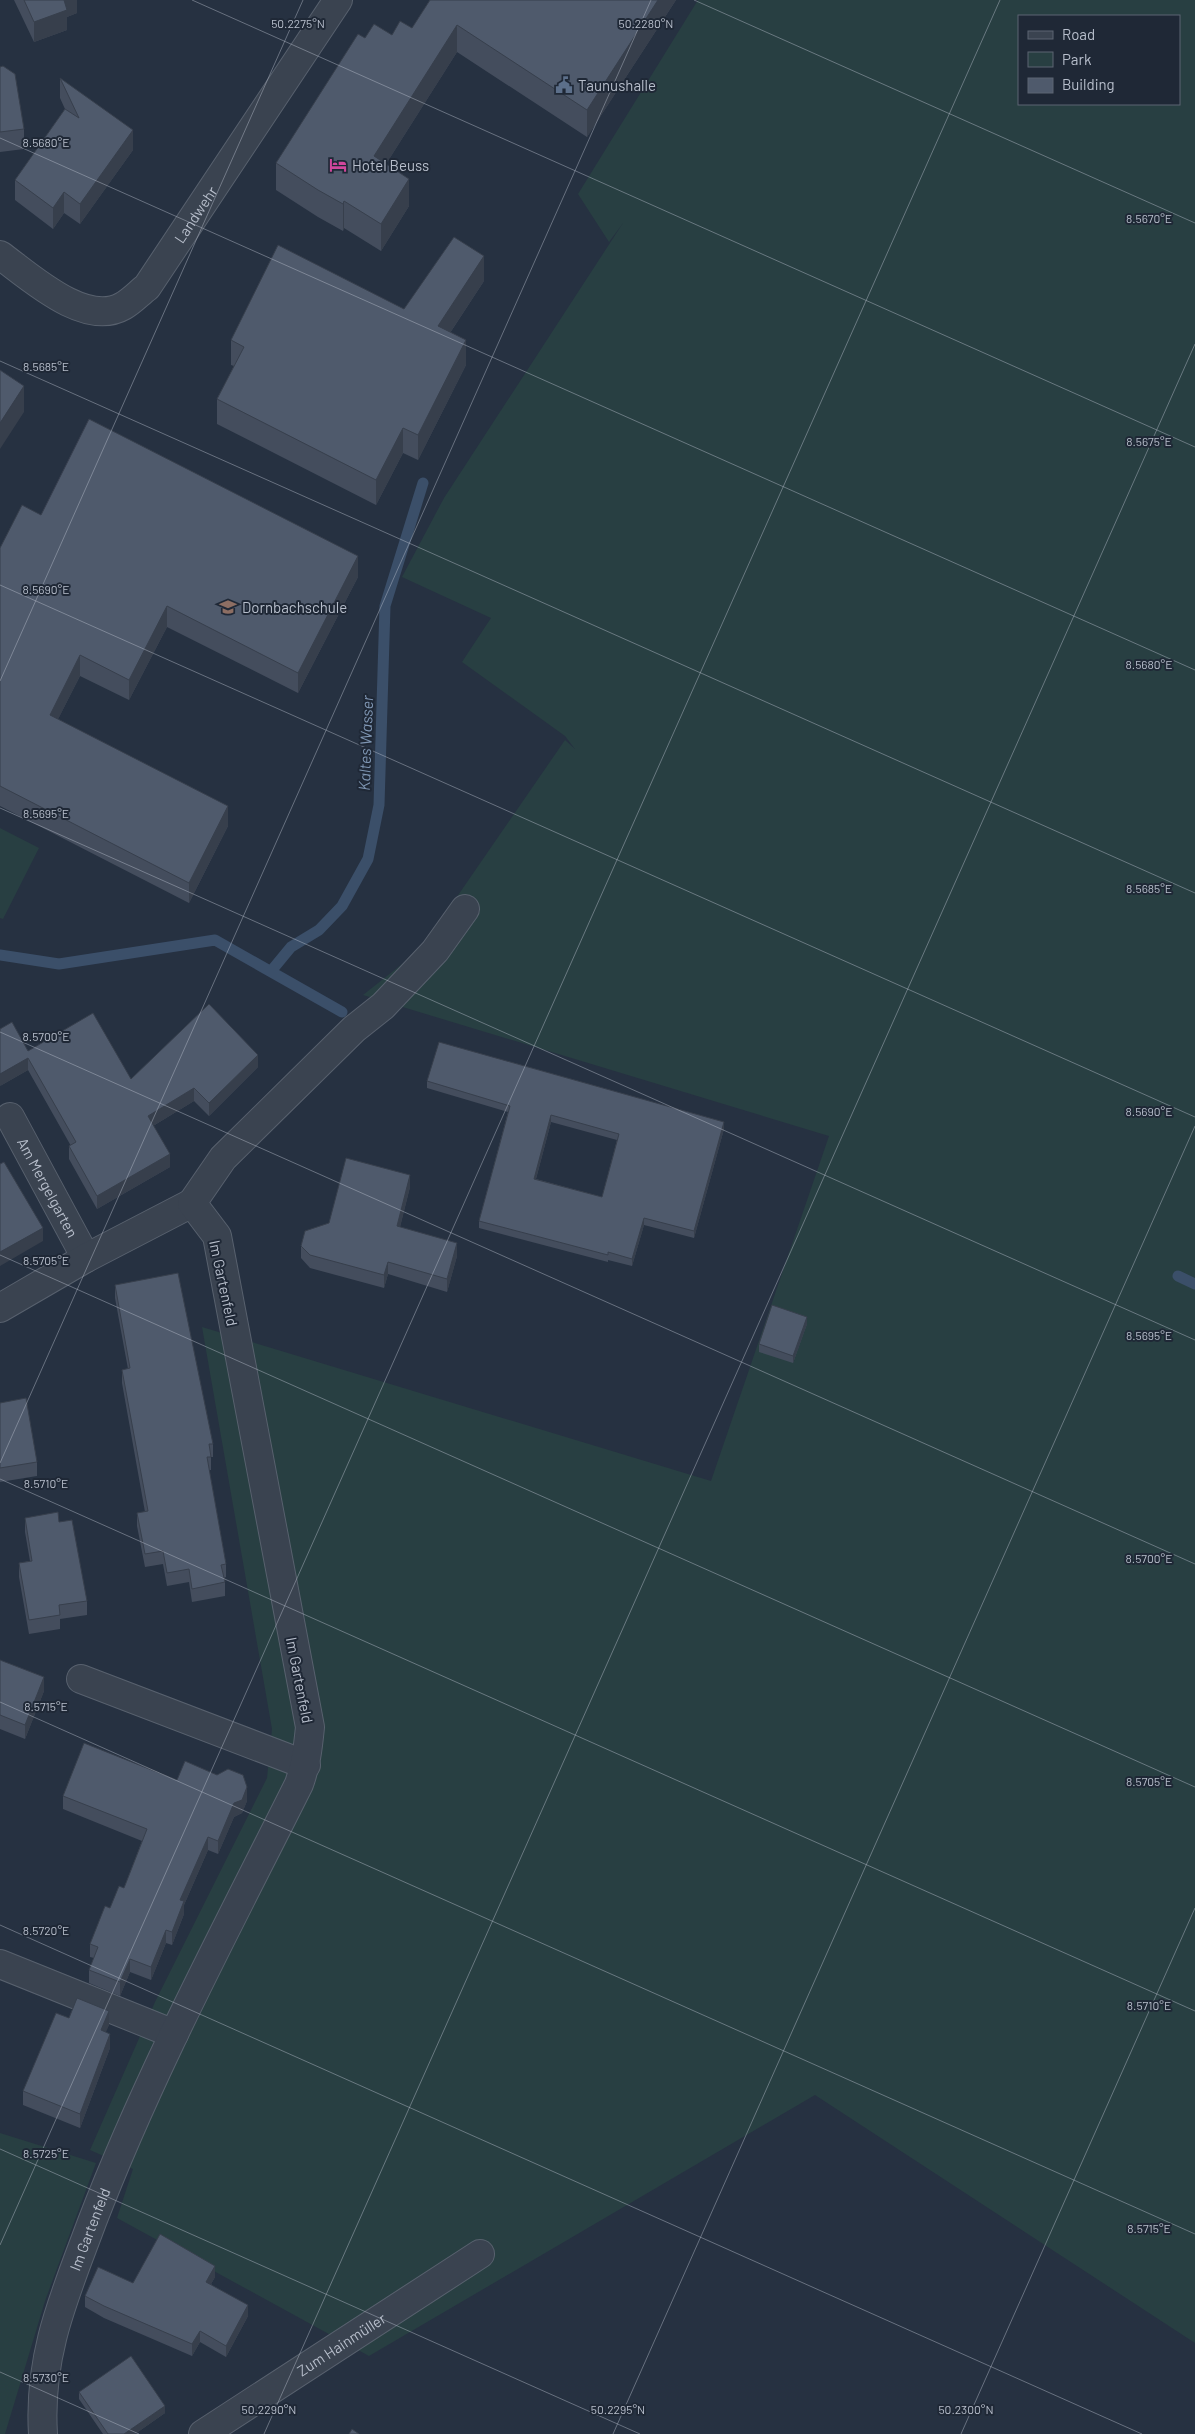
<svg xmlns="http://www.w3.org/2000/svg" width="1195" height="2434" font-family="Barlow,sans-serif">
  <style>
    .green { fill: #283f42; fill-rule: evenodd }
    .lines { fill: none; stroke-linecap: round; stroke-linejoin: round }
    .stream { stroke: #3b4f69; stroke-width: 11 }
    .minor-casing { stroke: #58616e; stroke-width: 30 }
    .minor { stroke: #3a4350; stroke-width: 28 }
    .wall { fill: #444d5d; fill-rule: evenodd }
    .shaded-wall { fill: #373f4c }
    .building { fill: #4f5a6c; stroke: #373f4c; fill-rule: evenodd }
    .ticks { fill: none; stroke: #b7becb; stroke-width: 1; stroke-opacity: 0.45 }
    .labels { text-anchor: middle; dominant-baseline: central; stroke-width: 4; stroke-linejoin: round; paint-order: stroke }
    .poi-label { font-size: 15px; fill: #b7becb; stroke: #1f2836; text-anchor: start }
    .street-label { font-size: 15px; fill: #b7becb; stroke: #1f2836 }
    .water-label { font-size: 16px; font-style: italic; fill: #7e95b2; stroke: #1f2836 }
    .ticks-label { font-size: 12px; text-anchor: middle; fill: #b7becb; stroke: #1f2836; stroke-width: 4; stroke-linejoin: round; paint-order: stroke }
  </style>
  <rect width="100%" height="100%" fill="#263141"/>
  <!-- green -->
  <path class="green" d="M 698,0 L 1195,0 L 1195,2343 L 815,2095 L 369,2356 L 117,2218 L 133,2169 L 90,2150 L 155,2002 L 267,1778 L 272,1729 L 202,1327 L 711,1481 L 829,1136 L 363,995 L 421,949 L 565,740 L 575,749 L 565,736 L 462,662 L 491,618 L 402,577 L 444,498 L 623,223 L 609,242 L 578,194 ZM 1019,16 L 1179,16 L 1179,104 L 1019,104 Z
    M 0,828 L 39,848 L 3,919 L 0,918 Z
    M 0,2133 L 96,2163 L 45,2301 L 5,2434 L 0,2434 Z"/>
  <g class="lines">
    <!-- stream -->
    <path class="stream" d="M 0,955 L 59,964 L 215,940 L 342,1012
      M 272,970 L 291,947 L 319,930 L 342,906 L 368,859 L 379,805 L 385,606 L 423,483
      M 1178,1276 L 1195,1284"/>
    <!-- minor casing -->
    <g class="minor-casing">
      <g id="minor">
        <path id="s1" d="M 0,255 C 29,276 85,328 123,306 C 132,301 139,293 147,287 L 338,0"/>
        <path id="s2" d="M 10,1117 L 86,1258"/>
        <path d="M 0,1308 L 86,1258 L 192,1203"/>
        <path d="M 81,1679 L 306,1765"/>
        <path d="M 0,1964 L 174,2034"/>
        <path id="s3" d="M 43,2434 C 38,2354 65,2295 92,2222 C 150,2071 227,1928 299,1784 C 306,1765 308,1747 310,1727 L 217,1236 L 192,1203 L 223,1158 L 354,1029 L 383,1006 L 435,951 L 465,909"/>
        <path id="s4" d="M 203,2434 L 480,2254"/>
      </g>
    </g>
    <!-- minor -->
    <use href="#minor" class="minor"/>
  </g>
  <!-- wall -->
  <path class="wall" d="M 14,0 L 77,0 L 77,13 L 67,17 L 67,30 L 34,42 Z
    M 430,0 L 676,0 L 587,137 L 457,52 L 386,164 L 409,206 L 381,251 L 344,228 L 343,231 L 318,217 L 276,190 L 276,163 L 365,38 L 392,35 L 412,28 Z
    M 0,67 L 24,129 L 24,149 L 0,152 Z
    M 60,78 L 133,150 L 80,224 L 64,213 L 53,229 L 15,200 L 15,180 L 65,109 L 60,98 Z
    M 484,281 L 450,333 L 466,365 L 418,460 L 403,453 L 376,505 L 217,424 L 217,399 L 234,366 L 231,365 L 231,340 L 404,309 Z
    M 41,515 L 358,577 L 298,693 L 167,627 L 129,700 L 80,676 L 58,719 L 228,826 L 189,903 L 0,806 L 0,548 Z
    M 28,1051 L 131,1079 L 258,1067 L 209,1116 L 194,1101 L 153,1126 L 170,1167 L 97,1209 L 69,1159 L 69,1146 L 71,1146 L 28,1070 L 0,1086 Z
    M 427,1081 L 724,1129 L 694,1238 L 644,1225 L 632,1266 L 608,1260 L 608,1262 L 479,1228 L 479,1221 L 508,1112 L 427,1088 ZM 551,1122 L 617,1140 L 602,1197 L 536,1179 Z
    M 410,1187 L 400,1227 L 457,1256 L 447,1292 L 388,1274 L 384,1288 L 310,1268 L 301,1258 L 301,1246 L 329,1223 Z
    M 115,1285 L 213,1444 L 213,1457 L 211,1457 L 211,1470 L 209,1470 L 226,1564 L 226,1577 L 224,1578 L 225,1582 L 225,1596 L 192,1602 L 189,1582 L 167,1586 L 163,1564 L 145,1567 L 137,1526 L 137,1513 L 145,1512 L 122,1383 L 122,1370 L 128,1369 L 115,1298 Z
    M 807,1324 L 793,1363 L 759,1352 L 759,1344 Z
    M 0,1403 L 37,1462 L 37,1476 L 0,1482 Z
    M 25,1518 L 59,1522 L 87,1601 L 87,1615 L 60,1619 L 60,1629 L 29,1634 L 19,1577 L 19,1563 L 30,1561 L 25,1532 Z
    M 0,1660 L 44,1691 L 25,1739 L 0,1729 Z
    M 177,1780 L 247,1801 L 242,1813 L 234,1817 L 218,1854 L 208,1850 L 184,1905 L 184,1914 L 172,1945 L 166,1943 L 151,1980 L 130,1972 L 120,1996 L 89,1983 L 89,1970 L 94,1958 L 90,1957 L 90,1944 L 110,1908 L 124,1888 L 142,1841 L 63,1809 L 63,1796 Z
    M 69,2018 L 109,2025 L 105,2032 L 110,2048 L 80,2128 L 23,2105 L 23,2091 Z
    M 215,2277 L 211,2284 L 248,2316 L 226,2357 L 200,2342 L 192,2356 L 104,2318 L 85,2307 L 85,2296 L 133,2283 Z
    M 79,2392 L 165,2413 L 135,2434 L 103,2434 L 79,2399 Z"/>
  <!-- shaded-wall -->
  <path class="shaded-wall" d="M 63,0 L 77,0 L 77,13 L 67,17 L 67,30 L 34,42 L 34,22 Z
    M 658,0 L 676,0 L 587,137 L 587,110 Z
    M 457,25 L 457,52 L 374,183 L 374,156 Z
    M 133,130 L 133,150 L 80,224 L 80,204 Z
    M 409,179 L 409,206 L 381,251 L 381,224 Z
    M 64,192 L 64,213 L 53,229 L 53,208 Z
    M 344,201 L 344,228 L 343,231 L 343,204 Z
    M 484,256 L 484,281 L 438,351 L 438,326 Z
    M 466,340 L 466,365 L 418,460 L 418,435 Z
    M 24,386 L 24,412 L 0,449 L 0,423 Z
    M 403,428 L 403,453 L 376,505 L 376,480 Z
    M 358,556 L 358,577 L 298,693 L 298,673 Z
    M 167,606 L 167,627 L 129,700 L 129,680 Z
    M 80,655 L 80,676 L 50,735 L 50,715 Z
    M 228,806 L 228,826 L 189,903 L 189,883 Z
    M 258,1055 L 258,1067 L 209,1116 L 209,1103 Z
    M 28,1058 L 28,1070 L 0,1086 L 0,1074 Z
    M 194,1088 L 194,1101 L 148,1129 L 148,1116 Z
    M 551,1115 L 551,1122 L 534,1186 L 534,1179 Z
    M 724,1122 L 724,1129 L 694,1238 L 694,1231 Z
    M 170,1154 L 170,1167 L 97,1209 L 97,1196 Z
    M 410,1175 L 410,1187 L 397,1239 L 397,1226 Z
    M 644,1218 L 644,1225 L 632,1266 L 632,1259 Z
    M 43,1228 L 43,1241 L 0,1266 L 0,1252 Z
    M 457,1243 L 457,1256 L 447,1292 L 447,1279 Z
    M 388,1262 L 388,1274 L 384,1288 L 384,1275 Z
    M 807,1317 L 807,1324 L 793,1363 L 793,1356 Z
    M 44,1677 L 44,1691 L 25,1739 L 25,1725 Z
    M 247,1787 L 247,1801 L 242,1813 L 234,1817 L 218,1854 L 218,1841 L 234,1803 Z
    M 208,1837 L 208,1850 L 184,1905 L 184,1914 L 172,1945 L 172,1932 L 180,1900 Z
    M 166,1930 L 166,1943 L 151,1980 L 151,1967 Z
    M 130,1959 L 130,1972 L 120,1996 L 120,1982 Z
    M 109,2011 L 109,2025 L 101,2044 L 101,2030 Z
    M 110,2034 L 110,2048 L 80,2128 L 80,2114 Z
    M 215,2266 L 215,2277 L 206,2293 L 206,2282 Z
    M 248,2305 L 248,2316 L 226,2357 L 226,2346 Z
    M 200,2331 L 200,2342 L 192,2356 L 192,2344 Z
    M 165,2406 L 165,2413 L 135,2434 L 124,2434 Z"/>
  <!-- building -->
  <path class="building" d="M 24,0 L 64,0 L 67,10 L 34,22 Z
    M 430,0 L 658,0 L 587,110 L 457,25 L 374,156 L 409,179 L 381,224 L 344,201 L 343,204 L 318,190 L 276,163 L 358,34 L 365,38 L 374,24 L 392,35 L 400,21 L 412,28 Z
    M 3,66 L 15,74 L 24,129 L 0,132 L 0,67 Z
    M 60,78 L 133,130 L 80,204 L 64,192 L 53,208 L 15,180 L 65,109 L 79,118 Z
    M 454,237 L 484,256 L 438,326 L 466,340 L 418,435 L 403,428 L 376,480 L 217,399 L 244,347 L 231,340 L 278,245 L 404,309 Z
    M 0,370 L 24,386 L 0,423 Z
    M 89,419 L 358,556 L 298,673 L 167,606 L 129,680 L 80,655 L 50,715 L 228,806 L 189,883 L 0,786 L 0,548 L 22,505 L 41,515 Z
    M 209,1004 L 258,1055 L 209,1103 L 194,1088 L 148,1116 L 170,1154 L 97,1196 L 69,1146 L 76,1142 L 28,1058 L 0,1074 L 0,1029 L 12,1022 L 28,1051 L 93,1013 L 131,1079 Z
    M 439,1042 L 724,1122 L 694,1231 L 644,1218 L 632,1259 L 608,1252 L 608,1255 L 479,1221 L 510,1106 L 427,1081 ZM 551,1115 L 619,1134 L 602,1197 L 534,1179 Z
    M 346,1158 L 410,1175 L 397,1226 L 457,1243 L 447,1279 L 388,1262 L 384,1275 L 310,1255 L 301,1246 L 305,1231 L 329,1223 Z
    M 4,1162 L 43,1228 L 0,1252 L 0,1164 Z
    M 178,1273 L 213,1444 L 209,1444 L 211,1457 L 207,1457 L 226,1564 L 221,1565 L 225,1582 L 192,1589 L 189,1569 L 167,1573 L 163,1551 L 145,1554 L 137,1513 L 148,1511 L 122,1370 L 130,1368 L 115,1285 Z
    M 772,1305 L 807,1317 L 793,1356 L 759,1344 Z
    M 26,1398 L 37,1462 L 0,1468 L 0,1403 Z
    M 58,1512 L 59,1522 L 72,1520 L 87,1601 L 59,1605 L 60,1615 L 29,1620 L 19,1563 L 32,1561 L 25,1518 Z
    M 0,1660 L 44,1677 L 25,1725 L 0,1715 Z
    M 84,1743 L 177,1780 L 185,1761 L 217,1775 L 228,1769 L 243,1775 L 247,1787 L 242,1800 L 234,1803 L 218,1841 L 208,1837 L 180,1900 L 184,1901 L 172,1932 L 166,1930 L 151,1967 L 130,1959 L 120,1982 L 89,1970 L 98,1947 L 90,1944 L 105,1906 L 110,1908 L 119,1886 L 124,1888 L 147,1829 L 63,1796 Z
    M 77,1998 L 109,2011 L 101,2030 L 110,2034 L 80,2114 L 23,2091 L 56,2013 L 69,2018 Z
    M 160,2234 L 215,2266 L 206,2282 L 248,2305 L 226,2346 L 200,2331 L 192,2344 L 104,2306 L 85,2296 L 98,2267 L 133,2283 Z
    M 131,2356 L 165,2406 L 124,2434 L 108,2434 L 79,2392 Z
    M 352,2429 L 359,2434 L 349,2434 Z"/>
  <!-- ticks -->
  <path class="ticks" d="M 192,0 L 1195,447M 694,0 L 1195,223M 0,138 L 1195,670M 0,361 L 1195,893M 0,585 L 1195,1117M 0,681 L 303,0M 0,808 L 1195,1340M 0,1032 L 1195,1564M 0,1255 L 1195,1787M 0,1463 L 651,0M 0,1479 L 1195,2011M 0,1702 L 1195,2234M 0,1925 L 1142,2434M 0,2149 L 640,2434M 0,2245 L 1000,0M 0,2372 L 139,2434M 264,2434 L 1195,344M 613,2434 L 1195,1126M 961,2434 L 1195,1908"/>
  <!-- icons -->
  <defs>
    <g id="civic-bare" transform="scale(1.35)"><path d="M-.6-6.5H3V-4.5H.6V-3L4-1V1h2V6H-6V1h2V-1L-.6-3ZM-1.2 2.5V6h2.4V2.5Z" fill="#5c6f8a" stroke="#1f2836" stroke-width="2.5" paint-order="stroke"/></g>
    <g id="hotel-bare" transform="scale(1.35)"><path d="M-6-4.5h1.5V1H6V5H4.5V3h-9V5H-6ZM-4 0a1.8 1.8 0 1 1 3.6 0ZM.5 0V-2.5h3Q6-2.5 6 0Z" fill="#d1479c" stroke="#1f2836" stroke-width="2.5" paint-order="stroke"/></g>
    <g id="school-bare" transform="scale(1.35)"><path d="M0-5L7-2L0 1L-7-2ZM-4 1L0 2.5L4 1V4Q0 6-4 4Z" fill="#8d6e63" stroke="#1f2836" stroke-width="2.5" paint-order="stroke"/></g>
  </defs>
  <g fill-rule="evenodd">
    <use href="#civic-bare" x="564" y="85"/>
    <use href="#hotel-bare" x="338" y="165"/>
    <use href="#school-bare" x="228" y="607"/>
  </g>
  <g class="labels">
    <!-- poi labels -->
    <g class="poi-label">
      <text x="578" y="85">Taunushalle</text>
      <text x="352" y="165">Hotel Beuss</text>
      <text x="242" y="607">Dornbachschule</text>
    </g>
    <!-- street labels -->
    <g class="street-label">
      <text stroke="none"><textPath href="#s1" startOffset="258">Landwehr</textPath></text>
      <text stroke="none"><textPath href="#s2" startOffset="80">Am Mergelgarten</textPath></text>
      <text transform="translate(224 1283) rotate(78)">Im Gartenfeld</text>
      <text transform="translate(300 1680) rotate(79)">Im Gartenfeld</text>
      <text stroke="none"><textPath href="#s3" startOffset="212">Im Gartenfeld</textPath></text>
      <text stroke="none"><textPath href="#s4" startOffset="165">Zum Hainmüller</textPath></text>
    </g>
    <!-- water labels -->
    <g class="water-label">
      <text transform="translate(365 743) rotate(-88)">Kaltes Wasser</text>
    </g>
  </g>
  <g class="ticks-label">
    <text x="298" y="28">50.2275°N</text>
    <text x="646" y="28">50.2280°N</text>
    <text x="46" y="147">8.5680°E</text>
    <text x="1149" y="223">8.5670°E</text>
    <text x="46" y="371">8.5685°E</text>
    <text x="1149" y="446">8.5675°E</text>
    <text x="46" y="594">8.5690°E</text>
    <text x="1149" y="669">8.5680°E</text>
    <text x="46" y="818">8.5695°E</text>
    <text x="1149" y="893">8.5685°E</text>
    <text x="46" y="1041">8.5700°E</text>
    <text x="1149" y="1116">8.5690°E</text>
    <text x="46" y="1265">8.5705°E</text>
    <text x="1149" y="1340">8.5695°E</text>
    <text x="46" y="1488">8.5710°E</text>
    <text x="1149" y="1563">8.5700°E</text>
    <text x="46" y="1711">8.5715°E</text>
    <text x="1149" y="1786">8.5705°E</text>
    <text x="46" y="1935">8.5720°E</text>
    <text x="1149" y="2010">8.5710°E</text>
    <text x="46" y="2158">8.5725°E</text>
    <text x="1149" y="2233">8.5715°E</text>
    <text x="46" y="2382">8.5730°E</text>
    <text x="269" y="2414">50.2290°N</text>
    <text x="618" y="2414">50.2295°N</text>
    <text x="966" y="2414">50.2300°N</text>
  </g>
  <!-- legend -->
  <rect x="1018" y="15" width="162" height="90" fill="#1f2836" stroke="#5c6472"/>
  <rect x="1028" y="31" width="25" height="8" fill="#3a4350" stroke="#5c6472"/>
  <text x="1062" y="40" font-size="15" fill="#b7becb">Road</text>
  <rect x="1028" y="52" width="25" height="15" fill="#283f42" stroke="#5c6472"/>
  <text x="1062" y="65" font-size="15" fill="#b7becb">Park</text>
  <rect x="1028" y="78" width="25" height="15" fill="#4f5a6c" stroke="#5c6472"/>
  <text x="1062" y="90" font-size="15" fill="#b7becb">Building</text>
</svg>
